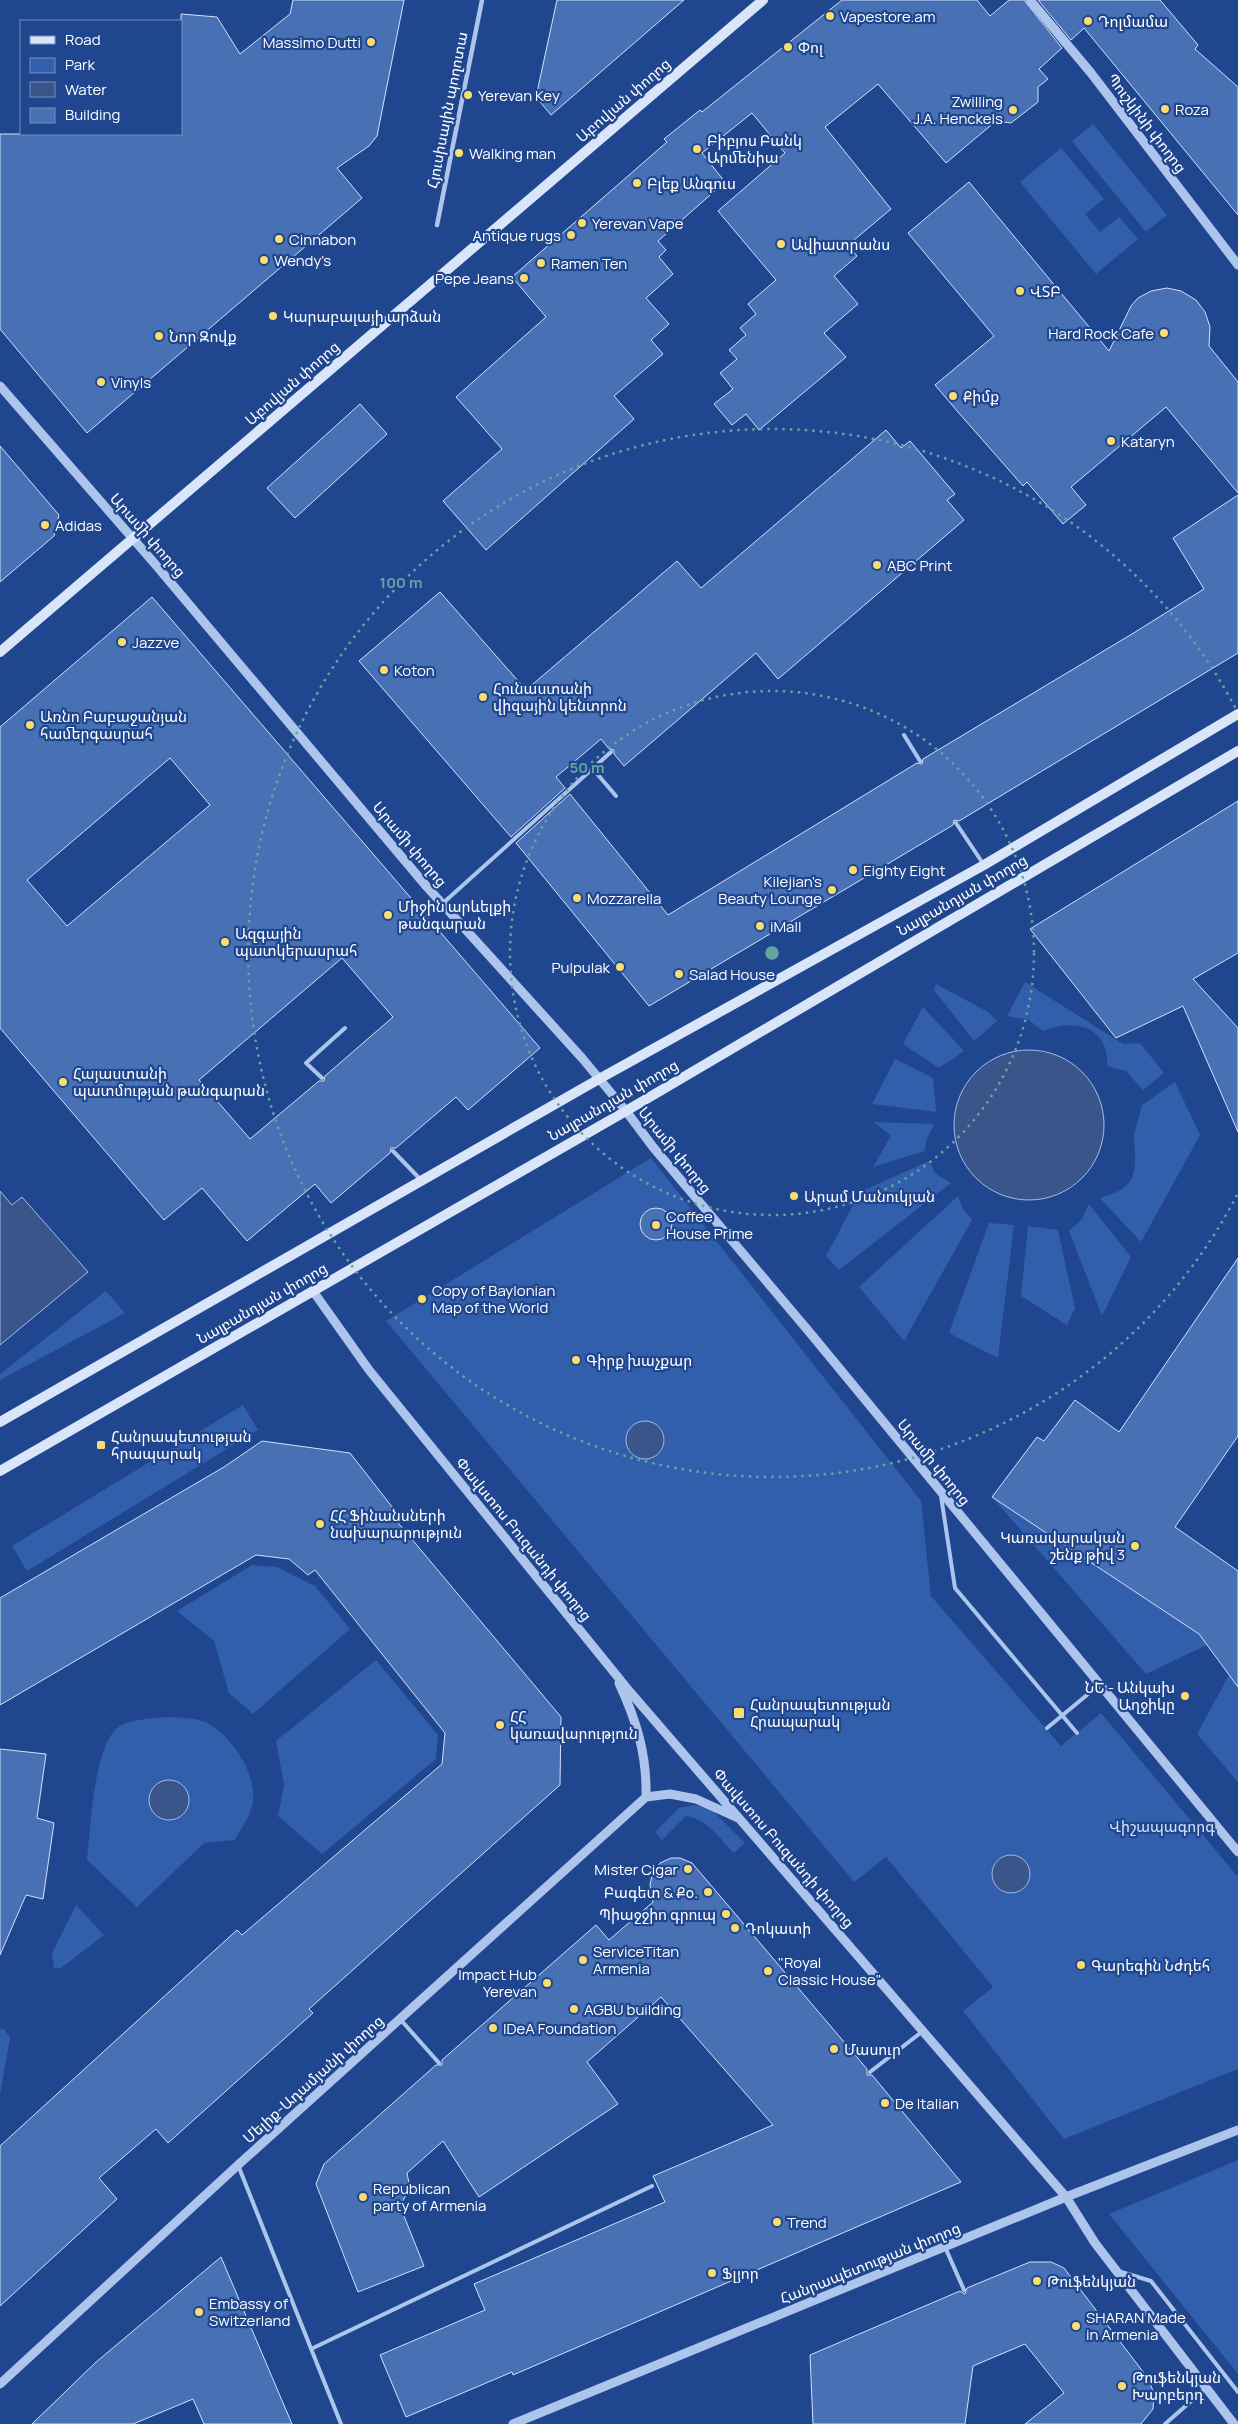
<svg xmlns="http://www.w3.org/2000/svg" width="1238" height="2424" font-family="Manrope,'Noto Sans Armenian',sans-serif">
  <style>
    .green { fill: #325fab }
    .water { fill: #39558a; stroke: #a1beee }
    .building { fill: #4770b5; stroke: #d3e1f9; fill-rule: evenodd }
    .lines { fill: none; stroke-linecap: round; stroke-linejoin: round }
    .service { stroke: #adc5ec; stroke-width: 4 }
    .pedestrian { stroke: #adc5ec; stroke-width: 4.5 }
    .tertiary { stroke: #adc5ec; stroke-width: 9 }
    .secondary { stroke: #d9e5f9; stroke-width: 10 }
    .ring { fill: none; stroke: #63a6a1; stroke-width: 2.5; stroke-dasharray: 2.5 5 }
    .poi-dot { fill: #fbdd6d; stroke: #1f468e; stroke-width: 2 }
    .labels { text-anchor: middle; dominant-baseline: central; stroke-width: 4.5; stroke-linejoin: round; paint-order: stroke }
    .poi-label { font-size: 15px; fill: #fff; stroke: #1f468e; text-anchor: start }
    .street-label { font-size: 15px; fill: #fff; stroke: #1f468e }
    .park-label { font-size: 15px; fill: #d3e1f9; stroke: #1f468e }
    .centre { fill: #63a6a1; stroke: #1f468e; stroke-width: 2.5 }
    .ring-label { font-size: 15px; text-anchor: middle; font-weight: bold; fill: #63a6a1; stroke: #1f468e; stroke-width: 4.5; stroke-linejoin: round; paint-order: stroke }
  </style>
  <rect width="100%" height="100%" fill="#1f468e"/>
  <!-- green -->
  <path class="green" d="M 1093,124 L 1167,215 L 1146,232 L 1072,141 Z
    M 1061,148 L 1104,199 L 1085,214 L 1100,232 L 1119,217 L 1138,239 L 1096,274 L 1020,182 Z
    M 1025,982 L 1123,1044 L 1140,1043 L 1164,1073 L 1143,1090 L 1126,1071 L 1107,1066 C 1110,1026 1073,1018 1043,1031 L 1029,1020 L 1007,1016 Z
    M 936,984 L 988,1012 L 997,1021 L 974,1041 L 934,990 Z
    M 923,1007 L 964,1051 L 939,1068 L 903,1044 Z
    M 895,1059 L 933,1078 L 936,1112 L 872,1104 Z
    M 1175,1082 L 1200,1135 L 1141,1242 L 1100,1198 C 1130,1189 1136,1182 1135,1151 C 1135,1146 1133,1140 1134,1135 C 1136,1125 1140,1115 1142,1105 Z
    M 874,1122 L 934,1124 L 926,1141 L 925,1151 L 873,1167 L 891,1136 Z
    M 651,1158 L 921,1501 L 931,1596 L 1061,1746 L 1101,1713 L 1238,1877 L 1238,2069 L 1064,2139 L 963,2011 L 993,1987 L 886,1857 L 854,1882 L 386,1321 Z
    M 929,1161 L 936,1174 L 951,1183 L 839,1270 L 826,1256 L 860,1192 Z
    M 958,1196 L 963,1209 L 972,1220 L 904,1341 L 859,1287 Z
    M 1089,1204 L 1131,1257 L 1102,1316 L 1069,1231 L 1082,1219 Z
    M 989,1223 L 1014,1225 L 998,1358 L 949,1333 Z
    M 1028,1226 L 1058,1230 L 1075,1308 L 1067,1325 L 1021,1296 Z
    M 106,1291 L 125,1313 L 0,1380 L 0,1374 Z
    M 243,1405 L 258,1430 L 27,1571 L 12,1546 Z
    M 992,1497 L 1199,1634 L 1207,1645 L 1146,1674 Z
    M 252,1565 L 277,1567 L 315,1586 L 350,1629 L 253,1714 L 229,1693 L 214,1641 L 177,1611 Z
    M 376,1660 L 438,1735 L 436,1759 L 322,1854 L 278,1816 L 284,1785 L 276,1741 Z
    M 1229,1675 L 1238,1687 L 1238,1782 L 1197,1734 Z
    M 174,1717 C 183,1718 196,1718 205,1722 C 231,1734 262,1779 251,1809 C 248,1819 240,1830 235,1840 L 204,1843 L 137,1907 L 87,1860 C 91,1827 93,1754 115,1730 C 126,1718 158,1718 174,1717 Z
    M 695,1805 L 710,1808 L 745,1843 L 734,1853 C 720,1839 707,1819 686,1816 L 662,1840 L 655,1832 L 679,1808 Z
    M 76,1905 L 104,1935 L 61,1968 L 54,1968 L 52,1953 Z
    M 0,2029 L 5,2030 L 10,2038 L 0,2094 Z
    M 1238,2160 L 1238,2374 L 1109,2214 Z"/>
  <!-- water -->
  <path class="water" d="M954 1125a75 75 0 1 1 150 0a75 75 0 1 1-150 0Z
    M 0,1191 L 12,1205 L 22,1197 L 88,1272 L 0,1345 Z
    M626 1440a19 19 0 1 1 38 0a19 19 0 1 1-38 0Z
    M149 1800a20 20 0 1 1 40 0a20 20 0 1 1-40 0Z
    M992 1874a19 19 0 1 1 38 0a19 19 0 1 1-38 0Z"/>
  <!-- building -->
  <path class="building" d="M 293,0 L 404,0 L 377,136 L 369,146 L 337,168 L 362,198 L 87,433 L 0,329 L 0,134 L 181,134 L 181,14 L 217,17 L 240,54 L 290,14 Z
    M 557,0 L 684,0 L 551,115 L 536,97 Z
    M 842,0 L 977,0 L 990,16 L 1009,0 L 1024,0 L 1062,48 L 1039,69 L 1048,79 L 1038,87 L 1038,102 L 1011,123 L 996,121 L 946,163 L 878,84 L 825,127 L 891,209 L 848,245 L 857,256 L 834,276 L 858,304 L 824,333 L 846,357 L 759,430 L 746,414 L 732,425 L 714,404 L 733,389 L 720,373 L 737,359 L 729,350 L 746,335 L 740,328 L 756,314 L 748,304 L 776,280 L 718,211 L 785,153 L 752,113 L 702,153 L 725,182 L 658,241 L 666,250 L 659,257 L 673,274 L 646,298 L 669,324 L 651,340 L 663,354 L 614,396 L 634,419 L 486,550 L 443,501 L 502,449 L 456,397 L 546,317 L 512,277 L 667,142 L 664,139 L 700,110 L 702,112 Z
    M 1038,0 L 1160,0 L 1198,45 L 1195,49 L 1238,87 L 1238,215 L 1084,28 L 1071,40 Z
    M 969,182 L 1109,351 L 1131,306 L 1138,298 L 1151,291 L 1167,288 L 1181,291 L 1196,300 L 1205,312 L 1210,327 L 1209,346 L 1238,382 L 1238,493 L 1166,407 L 1071,487 L 1086,505 L 1063,524 L 1027,482 L 1023,486 L 958,412 L 935,385 L 994,336 L 908,233 Z
    M 360,404 L 387,434 L 295,518 L 267,488 Z
    M 886,430 L 901,448 L 910,441 L 955,494 L 947,500 L 964,520 L 778,679 L 756,653 L 624,766 L 614,754 L 614,750 L 609,749 L 601,739 L 556,777 L 565,788 L 511,837 L 359,661 L 440,592 L 526,690 L 677,561 L 701,588 Z
    M 0,446 L 59,515 L 54,536 L 0,582 Z
    M 1238,495 L 1238,653 L 959,821 L 954,820 L 953,825 L 649,1006 L 516,843 L 570,794 L 668,915 L 917,763 L 922,764 L 923,759 L 1132,634 L 1204,589 L 1173,538 Z
    M 152,597 L 540,1048 L 468,1110 L 456,1097 L 396,1148 L 391,1148 L 390,1153 L 331,1203 L 315,1184 L 247,1241 L 202,1188 L 164,1220 L 0,1028 L 0,727 ZM 170,758 L 210,805 L 67,926 L 27,880 ZM 342,958 L 393,1017 L 325,1076 L 324,1081 L 319,1081 L 250,1139 L 199,1080 Z
    M 1238,801 L 1238,953 L 1193,979 L 1238,1028 L 1238,1132 L 1183,1006 L 1116,1038 L 1030,929 Z
    M640 1224a16 16 0 1 1 32 0a16 16 0 1 1-32 0Z
    M 1238,1258 L 1238,1436 L 1175,1527 L 1238,1571 L 1238,1687 L 1199,1634 L 992,1497 L 1037,1437 L 1044,1441 L 1075,1400 L 1119,1432 Z
    M 262,1441 L 350,1453 L 393,1508 L 389,1512 L 561,1717 L 560,1785 L 309,2009 L 313,2013 L 168,2143 L 156,2129 L 99,2178 L 117,2199 L 0,2306 L 0,2146 L 237,1930 L 242,1935 L 442,1764 L 445,1733 L 315,1570 L 308,1575 L 289,1559 L 256,1555 L 0,1705 L 0,1598 L 224,1467 Z
    M 0,1749 L 46,1754 L 37,1818 L 54,1823 L 43,1899 L 26,1895 L 0,1955 Z
    M 671,1858 L 680,1858 L 692,1863 L 867,2069 L 867,2075 L 872,2075 L 961,2182 L 513,2375 L 512,2372 L 406,2417 L 380,2355 L 485,2310 L 474,2284 L 665,2202 L 653,2176 L 773,2125 L 661,1997 L 587,2062 L 618,2104 L 479,2197 L 443,2141 L 407,2173 L 410,2188 L 400,2206 L 424,2266 L 358,2292 L 316,2184 L 324,2164 L 436,2065 L 442,2065 L 442,2060 L 596,1925 L 609,1940 L 653,1902 L 650,1885 L 652,1875 L 660,1863 Z
    M 221,2257 L 292,2424 L 204,2424 L 193,2399 L 133,2424 L 32,2424 L 95,2363 Z
    M 1030,2262 L 1051,2262 L 1064,2268 L 1147,2377 L 1154,2393 L 1153,2409 L 1141,2424 L 1025,2424 L 1064,2393 L 1025,2344 L 973,2366 L 965,2424 L 813,2424 L 810,2355 L 960,2291 L 965,2294 L 967,2288 Z"/>
  <g class="lines">
    <!-- service -->
    <path class="service" d="M 904,735 L 920,761
      M 593,769 L 616,796
      M 956,823 L 984,865
      M 442,904 L 611,752
      M 322,1078 L 306,1063 L 345,1028
      M 393,1151 L 420,1179
      M 941,1496 L 955,1588 L 1077,1733
      M 1047,1728 L 1099,1685
      M 400,2019 L 439,2063
      M 870,2072 L 923,2031
      M 238,2165 L 341,2424
      M 945,2247 L 964,2290
      M 1118,2271 L 1151,2281 L 1238,2392
      M 311,2349 L 652,2186
      M 1165,2424 L 1205,2389"/>
    <!-- pedestrian -->
    <path class="pedestrian" d="M 437,225 L 482,0"/>
    <!-- tertiary -->
    <path class="tertiary" d="M 1030,0 L 1091,73 L 1238,265
      M 0,386 L 155,564 L 427,887 L 582,1058 L 626,1111 L 653,1147 L 811,1334 L 1238,1852
      M 313,1291 L 369,1370 L 630,1692 L 1066,2197 L 1095,2243 L 1234,2424
      M 619,1683 C 637,1722 647,1755 646,1797
      M 0,2384 L 238,2165 L 646,1797 L 670,1794 L 696,1799 L 738,1818
      M 513,2424 L 1066,2197 L 1238,2130"/>
    <!-- secondary -->
    <path class="secondary" d="M 0,652 L 763,0
      M 0,1422 L 599,1079 L 984,865 L 1238,714
      M 0,1471 L 626,1111 L 1238,751"/>
  </g>
  <!-- distance rings -->
  <g class="ring">
    <circle cx="772" cy="953" r="262"/>
    <path d="M1237 1195A524 524 0 1 1 1237 711"/>
  </g>
  <!-- markers -->
  <g class="poi-dot">
    <circle cx="830" cy="16" r="5"/>
    <circle cx="1088" cy="21" r="5"/>
    <circle cx="371" cy="42" r="5"/>
    <circle cx="788" cy="47" r="5"/>
    <circle cx="468" cy="95" r="5"/>
    <circle cx="1165" cy="109" r="5"/>
    <circle cx="1013" cy="110" r="5"/>
    <circle cx="697" cy="149" r="5"/>
    <circle cx="459" cy="153" r="5"/>
    <circle cx="637" cy="183" r="5"/>
    <circle cx="582" cy="223" r="5"/>
    <circle cx="571" cy="235" r="5"/>
    <circle cx="279" cy="239" r="5"/>
    <circle cx="781" cy="244" r="5"/>
    <circle cx="264" cy="260" r="5"/>
    <circle cx="541" cy="263" r="5"/>
    <circle cx="524" cy="278" r="5"/>
    <circle cx="1020" cy="291" r="5"/>
    <circle cx="273" cy="316" r="5"/>
    <circle cx="1164" cy="333" r="5"/>
    <circle cx="159" cy="336" r="5"/>
    <circle cx="101" cy="382" r="5"/>
    <circle cx="953" cy="396" r="5"/>
    <circle cx="1111" cy="441" r="5"/>
    <circle cx="45" cy="525" r="5"/>
    <circle cx="877" cy="565" r="5"/>
    <circle cx="122" cy="642" r="5"/>
    <circle cx="384" cy="670" r="5"/>
    <circle cx="483" cy="697" r="5"/>
    <circle cx="30" cy="725" r="5"/>
    <circle cx="853" cy="870" r="5"/>
    <circle cx="832" cy="890" r="5"/>
    <circle cx="577" cy="898" r="5"/>
    <circle cx="388" cy="915" r="5"/>
    <circle cx="760" cy="926" r="5"/>
    <circle cx="225" cy="942" r="5"/>
    <circle cx="620" cy="967" r="5"/>
    <circle cx="679" cy="974" r="5"/>
    <circle cx="63" cy="1082" r="5"/>
    <circle cx="794" cy="1196" r="5"/>
    <circle cx="656" cy="1225" r="5"/>
    <circle cx="422" cy="1299" r="5"/>
    <circle cx="576" cy="1360" r="5"/>
    <rect x="96" y="1440" width="10" height="10" rx="2.5"/>
    <circle cx="320" cy="1524" r="5"/>
    <circle cx="1135" cy="1546" r="5"/>
    <circle cx="1185" cy="1696" r="5"/>
    <rect x="733" y="1707" width="12" height="12" rx="2.5"/>
    <circle cx="500" cy="1725" r="5"/>
    <circle cx="688" cy="1869" r="5"/>
    <circle cx="708" cy="1892" r="5"/>
    <circle cx="726" cy="1914" r="5"/>
    <circle cx="735" cy="1928" r="5"/>
    <circle cx="583" cy="1960" r="5"/>
    <circle cx="1081" cy="1965" r="5"/>
    <circle cx="768" cy="1971" r="5"/>
    <circle cx="547" cy="1983" r="5"/>
    <circle cx="574" cy="2009" r="5"/>
    <circle cx="493" cy="2028" r="5"/>
    <circle cx="834" cy="2049" r="5"/>
    <circle cx="885" cy="2103" r="5"/>
    <circle cx="363" cy="2197" r="5"/>
    <circle cx="777" cy="2222" r="5"/>
    <circle cx="712" cy="2273" r="5"/>
    <circle cx="1037" cy="2281" r="5"/>
    <circle cx="199" cy="2312" r="5"/>
    <circle cx="1076" cy="2326" r="5"/>
    <circle cx="1122" cy="2386" r="5"/>
  </g>
  <g class="labels">
    <!-- poi labels -->
    <g class="poi-label">
      <text x="840" y="16">Vapestore.am</text>
      <text x="1098" y="21">Դոլմամա</text>
      <text x="361" y="42" text-anchor="end">Massimo Dutti</text>
      <text x="798" y="47">Փոլ</text>
      <text x="478" y="95">Yerevan Key</text>
      <text x="1003" y="101" text-anchor="end">Zwilling<tspan x="1003" dy="17">J.A. Henckels</tspan></text>
      <text x="1175" y="109">Roza</text>
      <text x="707" y="140">Բիբլոս Բանկ<tspan x="707" dy="17">Արմենիա</tspan></text>
      <text x="469" y="153">Walking man</text>
      <text x="647" y="183">Բլեք Անգուս</text>
      <text x="592" y="223">Yerevan Vape</text>
      <text x="561" y="235" text-anchor="end">Antique rugs</text>
      <text x="289" y="239">Cinnabon</text>
      <text x="791" y="244">Ավիատրանս</text>
      <text x="274" y="260">Wendy's</text>
      <text x="551" y="263">Ramen Ten</text>
      <text x="514" y="278" text-anchor="end">Pepe Jeans</text>
      <text x="1030" y="291">ՎՏԲ</text>
      <text x="283" y="316">Կարաբալայի արձան</text>
      <text x="1154" y="333" text-anchor="end">Hard Rock Cafe</text>
      <text x="169" y="336">Նոր Զովք</text>
      <text x="111" y="382">Vinyls</text>
      <text x="963" y="396">Քիմք</text>
      <text x="1121" y="441">Kataryn</text>
      <text x="55" y="525">Adidas</text>
      <text x="887" y="565">ABC Print</text>
      <text x="132" y="642">Jazzve</text>
      <text x="394" y="670">Koton</text>
      <text x="493" y="688">Հունաստանի<tspan x="493" dy="17">վիզային կենտրոն</tspan></text>
      <text x="40" y="716">Առնո Բաբաջանյան<tspan x="40" dy="17">համերգասրահ</tspan></text>
      <text x="863" y="870">Eighty Eight</text>
      <text x="822" y="881" text-anchor="end">Kilejian's<tspan x="822" dy="17">Beauty Lounge</tspan></text>
      <text x="587" y="898">Mozzarella</text>
      <text x="398" y="906">Միջին արևելքի<tspan x="398" dy="17">թանգարան</tspan></text>
      <text x="770" y="926">iMall</text>
      <text x="235" y="933">Ազգային<tspan x="235" dy="17">պատկերասրահ</tspan></text>
      <text x="610" y="967" text-anchor="end">Pulpulak</text>
      <text x="689" y="974">Salad House</text>
      <text x="73" y="1073">Հայաստանի<tspan x="73" dy="17">պատմության թանգարան</tspan></text>
      <text x="804" y="1196">Արամ Մանուկյան</text>
      <text x="666" y="1216">Coffee<tspan x="666" dy="17">House Prime</tspan></text>
      <text x="432" y="1290">Copy of Baylonian<tspan x="432" dy="17">Map of the World</tspan></text>
      <text x="586" y="1360">Գիրք խաչքար</text>
      <text x="111" y="1436">Հանրապետության<tspan x="111" dy="17">հրապարակ</tspan></text>
      <text x="330" y="1515">ՀՀ Ֆինանսների<tspan x="330" dy="17">նախարարություն</tspan></text>
      <text x="1125" y="1537" text-anchor="end">Կառավարական<tspan x="1125" dy="17">շենք թիվ 3</tspan></text>
      <text x="1175" y="1687" text-anchor="end">ՆԵ - Անկախ<tspan x="1175" dy="17">Աղջիկը</tspan></text>
      <text x="750" y="1704">Հանրապետության<tspan x="750" dy="17">Հրապարակ</tspan></text>
      <text x="510" y="1716">ՀՀ<tspan x="510" dy="17">կառավարություն</tspan></text>
      <text x="678" y="1869" text-anchor="end">Mister Cigar</text>
      <text x="698" y="1892" text-anchor="end">Բագետ &amp; Քօ.</text>
      <text x="716" y="1914" text-anchor="end">Պիաջջիո գրուպ</text>
      <text x="745" y="1928">Դոկատի</text>
      <text x="593" y="1951">ServiceTitan<tspan x="593" dy="17">Armenia</tspan></text>
      <text x="778" y="1962">"Royal<tspan x="778" dy="17">Classic House"</tspan></text>
      <text x="1091" y="1965">Գարեգին Նժդեհ</text>
      <text x="537" y="1974" text-anchor="end">Impact Hub<tspan x="537" dy="17">Yerevan</tspan></text>
      <text x="584" y="2009">AGBU building</text>
      <text x="503" y="2028">IDeA Foundation</text>
      <text x="844" y="2049">Մասուր</text>
      <text x="895" y="2103">De Italian</text>
      <text x="373" y="2188">Republican<tspan x="373" dy="17">party of Armenia</tspan></text>
      <text x="787" y="2222">Trend</text>
      <text x="722" y="2273">Ֆլյոր</text>
      <text x="1047" y="2281">Թուֆենկյան</text>
      <text x="209" y="2303">Embassy of<tspan x="209" dy="17">Switzerland</tspan></text>
      <text x="1086" y="2317">SHARAN Made<tspan x="1086" dy="17">in Armenia</tspan></text>
      <text x="1132" y="2377">Թուֆենկյան<tspan x="1132" dy="17">Խարբերդ</tspan></text>
    </g>
    <!-- street labels -->
    <g class="street-label">
      <text transform="translate(623 100) rotate(-41)">Աբովյան փողոց</text>
      <text transform="translate(447 110) rotate(-79)">Հյուսիսային պողոտա</text>
      <text transform="translate(1147 123) rotate(53)">Պուշկինի փողոց</text>
      <text transform="translate(292 383) rotate(-41)">Աբովյան փողոց</text>
      <text transform="translate(148 535) rotate(49)">Արամի փողոց</text>
      <text transform="translate(410 844) rotate(50)">Արամի փողոց</text>
      <text transform="translate(962 895) rotate(-30)">Նալբանդյան փողոց</text>
      <text transform="translate(613 1100) rotate(-30)">Նալբանդյան փողոց</text>
      <text transform="translate(675 1150) rotate(51)">Արամի փողոց</text>
      <text transform="translate(262 1303) rotate(-30)">Նալբանդյան փողոց</text>
      <text transform="translate(934 1462) rotate(51)">Արամի փողոց</text>
      <text transform="translate(524 1539) rotate(51)">Փավստոս Բուզանդի փողոց</text>
      <text transform="translate(784 1848) rotate(49)">Փավստոս Բուզանդի փողոց</text>
      <text transform="translate(313 2079) rotate(-42)">Մելիք-Ադամյանի փողոց</text>
      <text transform="translate(870 2263) rotate(-22)">Հանրապետության փողոց</text>
    </g>
    <!-- park labels -->
    <g class="park-label">
      <text x="1162" y="1826">Վիշապագորգ</text>
    </g>
  </g>
  <circle cx="772" cy="953" r="8" class="centre"/>
  <g class="ring-label">
    <text x="401" y="588">100 m</text>
    <text x="587" y="773">50 m</text>
  </g>
  <!-- legend -->
  <rect x="20" y="20" width="162" height="115" fill="#1f468e" stroke="#7990bb"/>
  <rect x="30" y="36" width="25" height="8" fill="#d9e5f9" stroke="#7990bb"/>
  <text x="65" y="45" font-size="15" fill="#ffffff">Road</text>
  <rect x="30" y="58" width="25" height="15" fill="#325fab" stroke="#7990bb"/>
  <text x="65" y="70" font-size="15" fill="#ffffff">Park</text>
  <rect x="30" y="82" width="25" height="15" fill="#39558a" stroke="#7990bb"/>
  <text x="65" y="95" font-size="15" fill="#ffffff">Water</text>
  <rect x="30" y="108" width="25" height="15" fill="#4770b5" stroke="#7990bb"/>
  <text x="65" y="120" font-size="15" fill="#ffffff">Building</text>
</svg>
